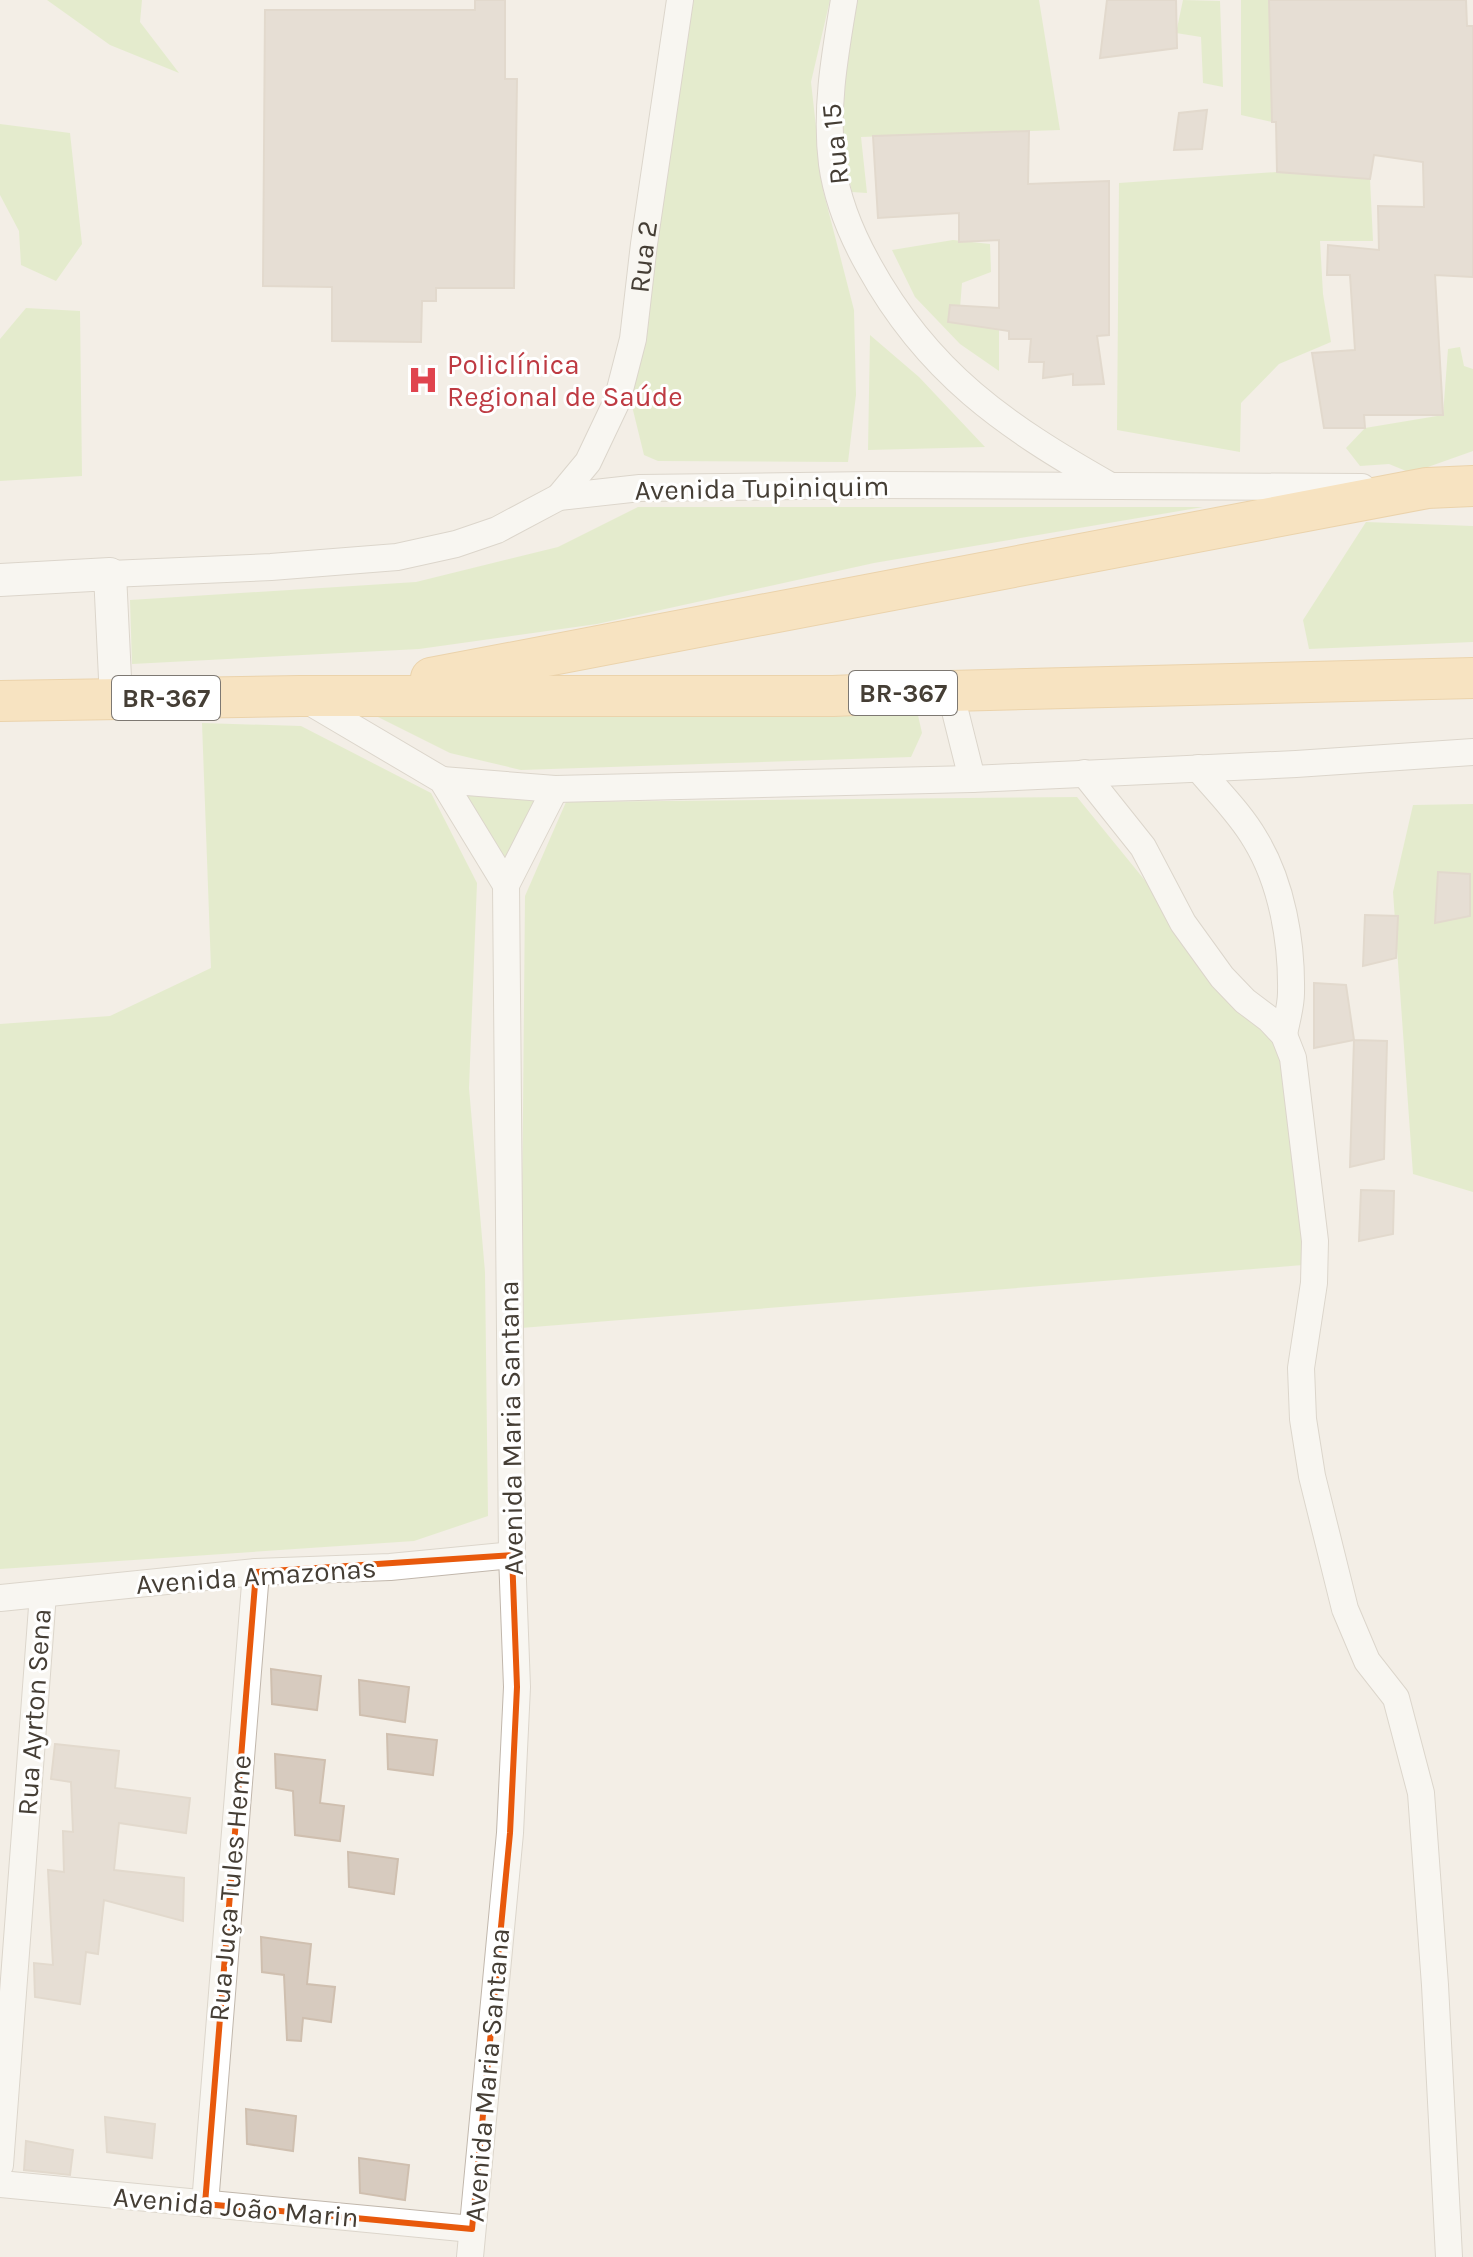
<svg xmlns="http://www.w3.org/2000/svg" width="1473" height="2257" font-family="Karla,sans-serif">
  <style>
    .green { fill: #d3e7af }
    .building { fill: #d7cbbf; stroke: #cfbfaf; stroke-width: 2 }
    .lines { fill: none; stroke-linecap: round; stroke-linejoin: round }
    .minor-casing { stroke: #c1b7ac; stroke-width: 28 }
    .tertiary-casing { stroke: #c1b7ac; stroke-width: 34 }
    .primary-casing { stroke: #e2b165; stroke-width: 42 }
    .minor { stroke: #fff; stroke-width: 26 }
    .tertiary { stroke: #fff; stroke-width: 32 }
    .primary { stroke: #fdd595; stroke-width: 40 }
    .marked { fill: none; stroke: #e8590c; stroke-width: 6; stroke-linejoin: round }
    .labels { text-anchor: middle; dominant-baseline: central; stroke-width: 6; stroke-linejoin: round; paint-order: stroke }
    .shield { fill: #fff; stroke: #7d7872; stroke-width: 2 }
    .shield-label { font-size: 26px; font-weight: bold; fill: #453e35 }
    .street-label { font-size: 28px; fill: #453e35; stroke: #fff }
    .health-label { font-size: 28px; fill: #be3a42; stroke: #fff; text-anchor: start }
  </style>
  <rect width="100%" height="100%" fill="#f3eee6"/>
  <!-- green -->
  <path class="green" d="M 47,0 L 142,0 L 140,22 L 179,73 L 110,45 Z
    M 692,0 L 830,0 L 811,82 L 823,190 L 854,310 L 856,395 L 848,462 L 658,461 L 644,455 L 632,406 L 641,266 Z
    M 857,0 L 1039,0 L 1060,130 L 861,137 L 867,193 L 852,192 L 840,137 L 839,85 Z
    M 1183,0 L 1220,1 L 1223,87 L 1203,83 L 1201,37 L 1176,33 Z
    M 1241,0 L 1269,0 L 1272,122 L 1241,115 Z
    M 0,124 L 70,133 L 82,244 L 56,281 L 21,265 L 19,231 L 0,195 Z
    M 1277,172 L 1370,179 L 1373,241 L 1320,241 L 1323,294 L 1331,342 L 1279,364 L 1241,403 L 1240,452 L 1117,430 L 1119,183 Z
    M 953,240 L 990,244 L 991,272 L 962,283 L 960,308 L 974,326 L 999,329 L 999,371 L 960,344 L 915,297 L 892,250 Z
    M 26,308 L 80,311 L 82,476 L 0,481 L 0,339 Z
    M 870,335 L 919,377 L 985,447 L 868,450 Z
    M 1460,347 L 1464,366 L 1473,369 L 1473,451 L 1411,473 L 1389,464 L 1360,466 L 1346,448 L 1365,428 L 1443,415 L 1448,349 Z
    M 638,507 L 1203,507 L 874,563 L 597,624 L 419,649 L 132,664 L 130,600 L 416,582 L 558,547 Z
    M 1366,522 L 1473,526 L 1473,642 L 1309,649 L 1303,620 Z
    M 915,702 L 922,733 L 911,757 L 521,770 L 450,753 L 358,707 Z
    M 202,723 L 301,726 L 431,793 L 477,883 L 469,1088 L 485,1272 L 488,1516 L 414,1541 L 0,1569 L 0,1024 L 110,1016 L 211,968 Z
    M 442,780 L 555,789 L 506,885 Z
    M 1077,797 L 1156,894 L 1284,1035 L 1315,1264 L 521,1328 L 525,896 L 566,802 Z
    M 1473,804 L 1473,1192 L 1413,1174 L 1393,892 L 1413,805 Z"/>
  <!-- building -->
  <path class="building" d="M 475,0 L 505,0 L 505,79 L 517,79 L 514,288 L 436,288 L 436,301 L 422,301 L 421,342 L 332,341 L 332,287 L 263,286 L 265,10 L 475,10 Z
    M 1107,0 L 1176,0 L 1177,48 L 1100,58 Z
    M 1269,0 L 1466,0 L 1467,26 L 1473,26 L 1473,277 L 1435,275 L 1443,415 L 1364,415 L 1365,428 L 1324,428 L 1312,353 L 1355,350 L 1350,275 L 1327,275 L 1328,245 L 1379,250 L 1378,206 L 1424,207 L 1423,162 L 1374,155 L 1370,179 L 1277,172 L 1276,122 L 1272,122 Z
    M 1207,110 L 1202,149 L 1174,150 L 1179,113 Z
    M 1029,131 L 1028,184 L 1109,181 L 1109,335 L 1097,336 L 1104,384 L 1073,385 L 1073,374 L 1043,378 L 1044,362 L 1029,362 L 1031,339 L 1009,339 L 1009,331 L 948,322 L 950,305 L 999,308 L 999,240 L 959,242 L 959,213 L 878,218 L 873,136 Z
    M 1438,872 L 1470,874 L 1470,916 L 1435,923 Z
    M 1365,915 L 1398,916 L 1396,958 L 1363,966 Z
    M 1314,983 L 1346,985 L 1354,1040 L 1314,1048 Z
    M 1354,1040 L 1387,1041 L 1385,1117 L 1384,1159 L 1350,1167 Z
    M 1361,1190 L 1394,1191 L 1393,1234 L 1359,1241 Z
    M 271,1669 L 321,1676 L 317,1710 L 272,1704 Z
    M 359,1680 L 409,1687 L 405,1722 L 360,1715 Z
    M 387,1734 L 437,1740 L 433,1775 L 388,1769 Z
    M 55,1744 L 119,1751 L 115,1788 L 190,1798 L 186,1833 L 119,1823 L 114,1870 L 184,1878 L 183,1921 L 104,1900 L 98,1954 L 86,1952 L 80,2004 L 35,1997 L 34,1963 L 53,1965 L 48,1870 L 64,1872 L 63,1831 L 73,1832 L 71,1782 L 51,1779 Z
    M 275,1754 L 325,1760 L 320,1803 L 344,1806 L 340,1841 L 295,1835 L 293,1791 L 276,1788 Z
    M 348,1852 L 398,1859 L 394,1894 L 349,1887 Z
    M 261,1937 L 311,1944 L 307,1984 L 335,1987 L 331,2022 L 303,2018 L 301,2041 L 287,2040 L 284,1975 L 262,1972 Z
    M 246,2109 L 296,2116 L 293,2151 L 247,2144 Z
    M 105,2117 L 155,2124 L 152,2158 L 107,2152 Z
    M 26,2141 L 73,2150 L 70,2175 L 24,2170 Z
    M 359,2158 L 409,2165 L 405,2200 L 360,2193 Z"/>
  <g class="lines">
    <!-- minor casing -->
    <g class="minor-casing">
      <g id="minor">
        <path d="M 844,0 C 835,54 825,108 832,164 C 837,200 851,234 869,266 C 928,373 1005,426 1109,485"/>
        <path id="s1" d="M 559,497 L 588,462 L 617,401 L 633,339 L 644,244 L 680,0"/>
        <path d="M 110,574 L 271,567 L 397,557 L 456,544 L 497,530 L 559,497 L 640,488 L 872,485 L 1362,487"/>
        <path d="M 950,691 L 972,779"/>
        <path d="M 303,698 L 442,780 L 506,885 L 512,1555 L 517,1687 L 510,1833 L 470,2257"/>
        <path d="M 1198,768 C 1217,791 1240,813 1255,839 C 1282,883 1292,942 1291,993 C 1291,1007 1286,1022 1284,1035"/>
        <path d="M 1084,773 L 1143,847 L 1183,923 L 1222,977 L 1245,1001 L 1269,1019 L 1284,1035 L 1293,1058 L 1315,1241 L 1314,1283 L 1301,1368 L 1303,1419 L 1312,1476 L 1345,1609 L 1367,1661 L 1396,1698 L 1421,1793 L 1435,1985 L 1449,2257"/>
        <path d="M 442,780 L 555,789 L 972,779 L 1296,764 L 1473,752"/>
        <path d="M 506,885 L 555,789"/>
        <path d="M 0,1598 L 256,1572 L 390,1567 L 512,1555"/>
        <path d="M 0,2165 L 43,1594"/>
        <path d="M 0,2184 L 472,2229"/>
        <path d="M 205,2204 L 256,1572"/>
      </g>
    </g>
    <!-- tertiary casing -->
    <g class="tertiary-casing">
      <path id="tertiary" d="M 0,580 L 110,574 L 116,699"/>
    </g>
    <!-- primary casing -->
    <g class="primary-casing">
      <path id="primary" d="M 431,678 L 1427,488 L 1473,486
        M 0,701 L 300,696 L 833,696 L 950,691 L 1473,678"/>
    </g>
    <!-- minor -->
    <use href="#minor" class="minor"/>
    <!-- tertiary -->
    <use href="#tertiary" class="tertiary"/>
    <!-- primary -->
    <use href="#primary" class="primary"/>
  </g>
  <!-- marked area -->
  <path d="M0 0H1473V2257H0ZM 512,1555 L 517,1687 L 510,1833 L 472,2229 L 205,2204 L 256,1572 Z" fill="#f3eee6" fill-opacity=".55" fill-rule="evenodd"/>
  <path class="marked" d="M 512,1555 L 517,1687 L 510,1833 L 472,2229 L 205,2204 L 256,1572 Z"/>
  <!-- icons -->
  <defs>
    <g id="hospital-bare" transform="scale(2.4)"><path d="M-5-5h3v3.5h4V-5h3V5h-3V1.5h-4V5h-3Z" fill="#e0444e" stroke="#fff" stroke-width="2.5" paint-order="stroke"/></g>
  </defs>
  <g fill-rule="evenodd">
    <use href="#hospital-bare" x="423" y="380"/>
  </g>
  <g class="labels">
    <!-- shield labels -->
    <g class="shield">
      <rect x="849" y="671" width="108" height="44" rx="6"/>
      <rect x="112" y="676" width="108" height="44" rx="6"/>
    </g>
    <g class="shield-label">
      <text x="903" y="693">BR-367</text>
      <text x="166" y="698">BR-367</text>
    </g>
    <!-- street labels -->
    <g class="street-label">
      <text transform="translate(835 144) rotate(-96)">Rua 15</text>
      <text stroke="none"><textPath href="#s1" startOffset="260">Rua 2</textPath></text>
      <text transform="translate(762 488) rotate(-1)">Avenida Tupiniquim</text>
      <text transform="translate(511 1428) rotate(-91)">Avenida Maria Santana</text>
      <text transform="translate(256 1576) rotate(-4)">Avenida Amazonas</text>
      <text transform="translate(34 1712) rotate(-86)">Rua Ayrton Sena</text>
      <text transform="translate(230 1888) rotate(-85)">Rua Juça Tules Heme</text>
      <text transform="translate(487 2075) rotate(-85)">Avenida Maria Santana</text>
      <text transform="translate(236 2207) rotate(5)">Avenida João Marin</text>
    </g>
    <!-- health labels -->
    <g class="health-label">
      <text x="447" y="364">Policlínica<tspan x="447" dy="32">Regional de Saúde</tspan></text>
    </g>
  </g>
</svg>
